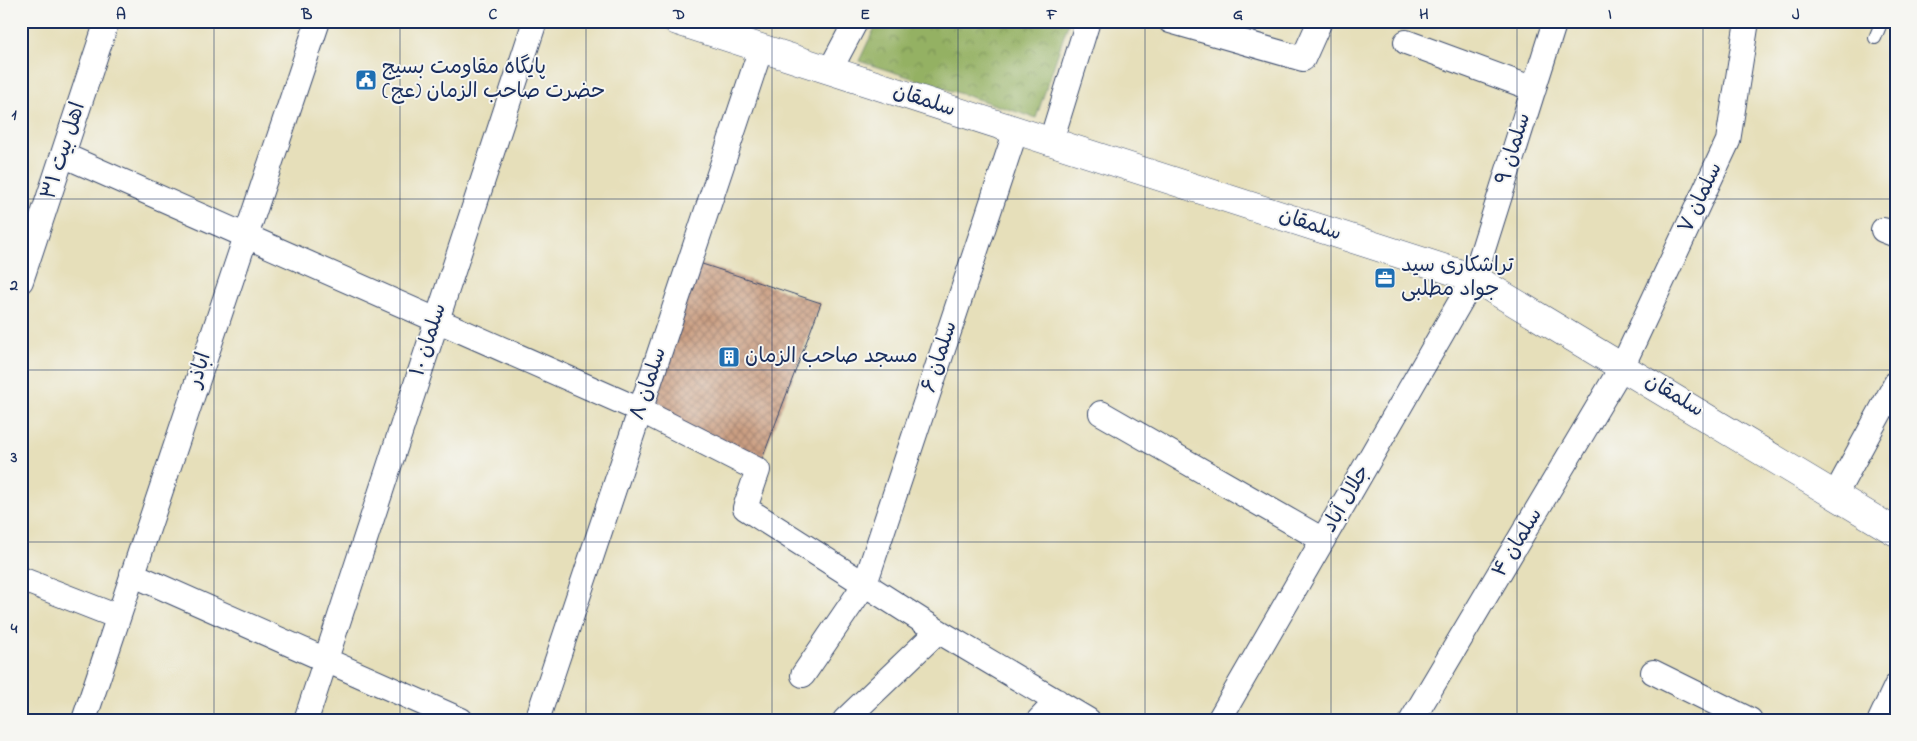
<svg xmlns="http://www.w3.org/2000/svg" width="1917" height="741" font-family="'Indie Flower','Playpen Sans Arabic',sans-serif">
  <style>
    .forest { fill: url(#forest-crowns); stroke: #587060 }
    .building { fill: url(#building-cross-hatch) }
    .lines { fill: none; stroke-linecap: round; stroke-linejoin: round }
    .service-casing { stroke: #39496c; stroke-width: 14 }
    .minor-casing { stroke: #39496c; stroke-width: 26 }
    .tertiary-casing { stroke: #39496c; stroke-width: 29 }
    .service { stroke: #fff; stroke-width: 12 }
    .minor { stroke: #fff; stroke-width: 24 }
    .tertiary { stroke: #fff; stroke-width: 28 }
    .grid { fill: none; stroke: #1b2f5e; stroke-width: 1; stroke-opacity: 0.55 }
    .labels { text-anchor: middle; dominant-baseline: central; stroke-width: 4; stroke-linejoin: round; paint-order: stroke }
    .poi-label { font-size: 21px; fill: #1b2f5e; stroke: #f6f6f2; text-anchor: start }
    .street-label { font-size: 21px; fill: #1b2f5e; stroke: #f6f6f2 }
    .neatline { fill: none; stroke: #1b2f5e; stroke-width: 2 }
    .grid-label { font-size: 16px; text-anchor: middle; font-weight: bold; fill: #1b2f5e }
  </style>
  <defs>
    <pattern id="forest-crowns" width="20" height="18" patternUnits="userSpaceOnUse" patternTransform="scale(1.25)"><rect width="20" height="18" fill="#94b163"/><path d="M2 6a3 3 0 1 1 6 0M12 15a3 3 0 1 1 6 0" fill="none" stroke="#789055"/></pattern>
    <pattern id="building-cross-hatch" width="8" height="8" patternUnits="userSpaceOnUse" patternTransform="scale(1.25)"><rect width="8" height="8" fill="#cb9f82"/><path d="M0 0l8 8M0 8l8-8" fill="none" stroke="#a4826e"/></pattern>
  </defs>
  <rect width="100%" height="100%" fill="#f6f6f2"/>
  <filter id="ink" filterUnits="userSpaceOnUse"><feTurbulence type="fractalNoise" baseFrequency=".02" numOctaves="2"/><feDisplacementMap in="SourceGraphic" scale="10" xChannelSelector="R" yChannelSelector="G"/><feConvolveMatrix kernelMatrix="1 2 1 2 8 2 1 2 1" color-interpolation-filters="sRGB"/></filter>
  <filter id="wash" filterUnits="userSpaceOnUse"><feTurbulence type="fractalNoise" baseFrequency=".0096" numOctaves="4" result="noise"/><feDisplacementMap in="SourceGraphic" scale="20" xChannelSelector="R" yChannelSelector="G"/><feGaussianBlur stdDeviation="1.12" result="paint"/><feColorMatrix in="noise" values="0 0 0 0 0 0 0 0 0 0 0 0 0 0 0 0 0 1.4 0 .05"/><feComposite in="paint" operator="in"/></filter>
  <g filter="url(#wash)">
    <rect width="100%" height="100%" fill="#e6dfba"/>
    <!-- forest -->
    <path class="forest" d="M 878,21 L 1069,21 L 1036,118 L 859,61 Z"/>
    <g id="blocks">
      <!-- building -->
      <path class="building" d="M 690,260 L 821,303 L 758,470 L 640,410 Z"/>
    </g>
  </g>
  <g filter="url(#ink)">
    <use href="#blocks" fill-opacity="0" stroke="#39496c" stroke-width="1"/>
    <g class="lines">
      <!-- service casing -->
      <g class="service-casing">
        <path id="service" d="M 1875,38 L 1882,21"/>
      </g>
      <!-- minor casing -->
      <g class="minor-casing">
        <path id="minor" d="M 1170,21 L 1303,59 L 1320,21
          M 1406,42 L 1534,89
          M 830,70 L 856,21
          M 1051,141 L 1088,21
          M 63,155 L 640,410 L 758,470 L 745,508 L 938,631 L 1088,720
          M 1883,230 L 1896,235
          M 21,281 L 107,21
          M 1101,413 L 1323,540
          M 1835,495 L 1896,383
          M 132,574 L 461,720
          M 21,579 L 118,617
          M 1653,672 L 1750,720
          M 803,675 L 865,584 L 1016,130
          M 84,720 L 318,21
          M 306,720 L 535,21
          M 537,720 L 761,48
          M 845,720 L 938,631
          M 1039,720 L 1057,701
          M 1219,720 L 1474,278 L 1555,21
          M 1412,720 L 1623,365 L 1728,141 L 1747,21
          M 1880,720 L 1896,686"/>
      </g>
      <!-- tertiary casing -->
      <g class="tertiary-casing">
        <path id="tertiary" d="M 677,21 L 1474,278 L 1896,532"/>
      </g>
      <!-- service -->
      <use href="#service" class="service"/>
      <!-- minor -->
      <use href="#minor" class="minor"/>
      <!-- tertiary -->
      <use href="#tertiary" class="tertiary"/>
    </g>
  </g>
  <!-- grid -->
  <path class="grid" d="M 214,21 L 214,720M 400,21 L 400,720M 586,21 L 586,720M 772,21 L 772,720M 958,21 L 958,720M 1145,21 L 1145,720M 1331,21 L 1331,720M 1517,21 L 1517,720M 1703,21 L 1703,720M 21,199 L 1896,199M 21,370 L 1896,370M 21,542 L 1896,542"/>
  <!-- icons -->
  <defs>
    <g id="civic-square" transform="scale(1.125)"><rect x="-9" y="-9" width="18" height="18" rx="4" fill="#1f6fb2" stroke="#f6f6f2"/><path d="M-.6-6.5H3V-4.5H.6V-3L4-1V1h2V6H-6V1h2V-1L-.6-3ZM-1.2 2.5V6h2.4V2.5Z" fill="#fff"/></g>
    <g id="office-square" transform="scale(1.125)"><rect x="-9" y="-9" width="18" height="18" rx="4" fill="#1f6fb2" stroke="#f6f6f2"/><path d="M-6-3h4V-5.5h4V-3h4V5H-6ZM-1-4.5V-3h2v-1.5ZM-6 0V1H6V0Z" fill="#fff"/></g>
    <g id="building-square" transform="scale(1.125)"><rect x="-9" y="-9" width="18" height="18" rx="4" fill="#1f6fb2" stroke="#f6f6f2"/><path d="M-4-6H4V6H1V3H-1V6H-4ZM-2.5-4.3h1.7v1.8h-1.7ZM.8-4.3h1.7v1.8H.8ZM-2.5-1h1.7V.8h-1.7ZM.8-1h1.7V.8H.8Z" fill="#fff"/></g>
  </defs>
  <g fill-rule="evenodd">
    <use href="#civic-square" x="366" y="80"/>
    <use href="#office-square" x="1385" y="278"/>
    <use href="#building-square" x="729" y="357"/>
  </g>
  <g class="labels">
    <!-- poi labels -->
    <g class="poi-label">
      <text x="382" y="68">پایگاه مقاومت بسیج<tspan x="382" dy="24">حضرت صاحب الزمان (عج)</tspan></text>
      <text x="1401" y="266">تراشکاری سید<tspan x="1401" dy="24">جواد مطلبی</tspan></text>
      <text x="745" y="357">مسجد صاحب الزمان</text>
    </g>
    <!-- street labels -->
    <g class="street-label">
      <text transform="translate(924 101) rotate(18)">سلمقان</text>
      <text transform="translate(1514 149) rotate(-73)">سلمان ۹</text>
      <text transform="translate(64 151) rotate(-72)">اهل بیت ۳۱</text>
      <text transform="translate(1701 198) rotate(-65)">سلمان ۷</text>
      <text transform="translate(1310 225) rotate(18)">سلمقان</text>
      <text transform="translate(429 340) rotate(-72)">سلمان ۱۰</text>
      <text transform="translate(940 357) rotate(-72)">سلمان ۶</text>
      <text transform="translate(200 370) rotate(-72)">اباذر</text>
      <text transform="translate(649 384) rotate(-72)">سلمان ۸</text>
      <text transform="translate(1674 396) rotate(31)">سلمقان</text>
      <text transform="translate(1347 499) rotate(-60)">جلال آباد</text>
      <text transform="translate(1518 543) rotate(-59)">سلمان ۴</text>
    </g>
  </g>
  <!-- margin -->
  <rect width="1917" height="741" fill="none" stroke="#f6f6f2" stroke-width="55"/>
  <rect x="28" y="28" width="1862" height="686" class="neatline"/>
  <g class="grid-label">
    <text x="121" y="19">A</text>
    <text x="307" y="19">B</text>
    <text x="493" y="19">C</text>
    <text x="679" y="19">D</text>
    <text x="865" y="19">E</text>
    <text x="1052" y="19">F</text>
    <text x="1238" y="19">G</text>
    <text x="1424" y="19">H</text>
    <text x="1610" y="19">I</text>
    <text x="1796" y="19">J</text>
    <text x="14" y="119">1</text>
    <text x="14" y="290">2</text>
    <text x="14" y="462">3</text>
    <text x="14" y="633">4</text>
  </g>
</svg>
